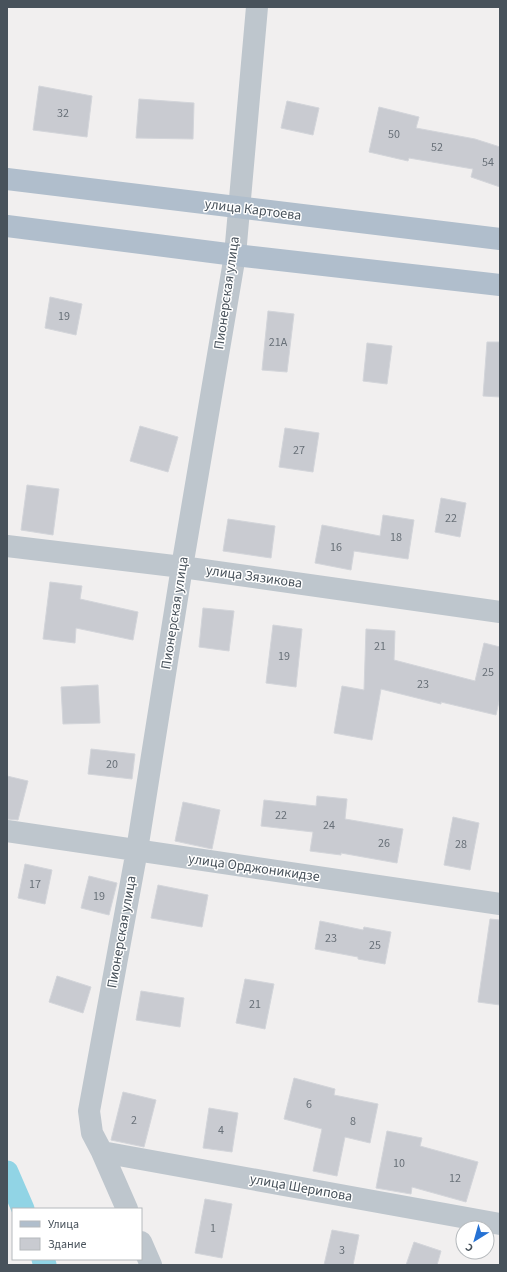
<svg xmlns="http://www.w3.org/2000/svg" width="507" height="1272" font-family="'Source Sans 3',sans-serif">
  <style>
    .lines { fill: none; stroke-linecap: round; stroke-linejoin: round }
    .canal { stroke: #91d4e5; stroke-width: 23 }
    .building { fill: #c9cbd1; stroke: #d3d5da }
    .minor { stroke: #bec6cd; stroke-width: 22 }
    .major { stroke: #b0becc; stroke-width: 22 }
    .labels { text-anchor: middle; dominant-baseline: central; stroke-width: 3; stroke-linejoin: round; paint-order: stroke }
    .number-label { font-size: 12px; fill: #687078 }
    .street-label { font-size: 14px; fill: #48525b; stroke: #fff }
  </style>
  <rect width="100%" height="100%" fill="#f1efef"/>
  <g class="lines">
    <!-- canal -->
    <path class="canal" d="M 7,1172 L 23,1209
      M 43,1259 L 45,1265"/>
  </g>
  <!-- building -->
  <path class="building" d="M 39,86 L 92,96 L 87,137 L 33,130 Z
    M 139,99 L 194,103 L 193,139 L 136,138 Z
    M 287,101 L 319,108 L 313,135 L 281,128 Z
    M 379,107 L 419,117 L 416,128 L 475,139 L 500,147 L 500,187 L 471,177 L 473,169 L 409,158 L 408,161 L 369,152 Z
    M 50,297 L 82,304 L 76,335 L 45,328 Z
    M 268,311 L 294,314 L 287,372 L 262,370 Z
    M 487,342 L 500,342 L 500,397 L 483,396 Z
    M 367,343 L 392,346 L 387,384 L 363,381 Z
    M 140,426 L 178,437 L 168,472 L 130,461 Z
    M 285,428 L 319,433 L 313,472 L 279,467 Z
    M 27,485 L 59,489 L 53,535 L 21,530 Z
    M 441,498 L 466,503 L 460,537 L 435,532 Z
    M 383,515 L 414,520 L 408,559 L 354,551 L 351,570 L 315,563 L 322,525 L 380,536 Z
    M 228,519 L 275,526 L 271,558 L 223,551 Z
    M 50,582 L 82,586 L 80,599 L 138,612 L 133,640 L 76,628 L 75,643 L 43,639 Z
    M 203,608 L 234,611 L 229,651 L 199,647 Z
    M 273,625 L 302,629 L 296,687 L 266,683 Z
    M 366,629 L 395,631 L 394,660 L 475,681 L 484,643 L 500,647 L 500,697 L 496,715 L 441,702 L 441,704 L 381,689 L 372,740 L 334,733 L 342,686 L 364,690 Z
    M 98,685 L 100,723 L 63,724 L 61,687 Z
    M 91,749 L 135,754 L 132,779 L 88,774 Z
    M 7,776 L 28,781 L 18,820 L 7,819 Z
    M 317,796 L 347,799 L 345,819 L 403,829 L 397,863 L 341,853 L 341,855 L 310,851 L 313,832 L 261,826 L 264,800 L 316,806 Z
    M 183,802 L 220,810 L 212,849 L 175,841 Z
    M 453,817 L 479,823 L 470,870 L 444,865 Z
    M 25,864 L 52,870 L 45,904 L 18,898 Z
    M 89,876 L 117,883 L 109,915 L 81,908 Z
    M 158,885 L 208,895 L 202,927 L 151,918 Z
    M 490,919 L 500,920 L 500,1005 L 478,1002 Z
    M 320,921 L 363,930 L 364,927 L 391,932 L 385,964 L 358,959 L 358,957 L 315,949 Z
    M 57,976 L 91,987 L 83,1013 L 49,1002 Z
    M 245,979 L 274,984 L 265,1029 L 236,1023 Z
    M 141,991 L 184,998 L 180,1027 L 136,1020 Z
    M 294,1078 L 335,1089 L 334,1095 L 378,1104 L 370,1143 L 345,1137 L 337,1176 L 313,1171 L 322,1129 L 284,1119 Z
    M 123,1092 L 156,1100 L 144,1147 L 111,1140 Z
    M 209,1108 L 238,1113 L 232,1152 L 203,1148 Z
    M 387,1131 L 422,1138 L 420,1146 L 478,1162 L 466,1202 L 412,1187 L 411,1194 L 376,1188 Z
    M 205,1199 L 232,1204 L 222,1258 L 195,1253 Z
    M 332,1230 L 359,1235 L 353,1265 L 324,1265 Z
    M 414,1242 L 441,1251 L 437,1265 L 406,1265 Z"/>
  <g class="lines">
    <!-- minor -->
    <path class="minor" d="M 7,546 L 182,567 L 500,612
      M 7,831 L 500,904
      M 102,1152 L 500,1224
      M 127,1209 L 102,1152 L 92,1133 L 89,1111 L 137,850 L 182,567 L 235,255 L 257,7
      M 141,1242 L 151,1265"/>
    <!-- major -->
    <path class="major" d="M 7,179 L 500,239
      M 7,226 L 235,255 L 500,285"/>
  </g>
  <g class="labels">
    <!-- number labels -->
    <g class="number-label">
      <text x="63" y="113">32</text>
      <text x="394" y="134">50</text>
      <text x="437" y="147">52</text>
      <text x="488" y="162">54</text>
      <text x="64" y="316">19</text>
      <text x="278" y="342">21А</text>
      <text x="299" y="450">27</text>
      <text x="451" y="518">22</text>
      <text x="396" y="537">18</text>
      <text x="336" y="547">16</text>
      <text x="380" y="646">21</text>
      <text x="284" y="656">19</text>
      <text x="488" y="672">25</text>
      <text x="423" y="684">23</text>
      <text x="112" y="764">20</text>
      <text x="281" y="815">22</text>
      <text x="329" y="825">24</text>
      <text x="384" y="843">26</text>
      <text x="461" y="844">28</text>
      <text x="35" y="884">17</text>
      <text x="99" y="896">19</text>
      <text x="331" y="938">23</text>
      <text x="375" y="945">25</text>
      <text x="255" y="1004">21</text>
      <text x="309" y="1104">6</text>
      <text x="134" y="1120">2</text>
      <text x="353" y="1121">8</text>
      <text x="221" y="1130">4</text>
      <text x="399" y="1163">10</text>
      <text x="455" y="1178">12</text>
      <text x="213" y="1228">1</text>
      <text x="342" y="1250">3</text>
    </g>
    <!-- street labels -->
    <g class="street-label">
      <text transform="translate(253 210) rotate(7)">улица Картоева</text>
      <text transform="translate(227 293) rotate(-82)">Пионерская улица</text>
      <text transform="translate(254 577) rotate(8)">улица Зязикова</text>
      <text transform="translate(175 613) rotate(-81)">Пионерская улица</text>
      <text transform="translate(254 868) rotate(8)">улица Орджоникидзе</text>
      <text transform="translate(122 932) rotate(-80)">Пионерская улица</text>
      <text transform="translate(301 1188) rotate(10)">улица Шерипова</text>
    </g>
  </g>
  <!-- border -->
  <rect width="507" height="1272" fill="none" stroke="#48525b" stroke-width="16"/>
  <!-- legend -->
  <rect x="12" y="1208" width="130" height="52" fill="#ffffff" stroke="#b6babd"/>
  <rect x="20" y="1221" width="20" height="6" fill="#b0becc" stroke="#b6babd"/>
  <text x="48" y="1228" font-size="12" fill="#48525b">Улица</text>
  <rect x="20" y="1238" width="20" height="12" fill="#c9cbd1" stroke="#b6babd"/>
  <text x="48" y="1248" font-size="12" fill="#48525b">Здание</text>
  <!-- north arrow -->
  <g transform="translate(475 1240) rotate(217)"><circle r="19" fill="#ffffff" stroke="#b6babd"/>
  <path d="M0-3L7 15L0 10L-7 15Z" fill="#2672d4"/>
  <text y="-6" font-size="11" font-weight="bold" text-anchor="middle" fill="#48525b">С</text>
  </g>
</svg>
